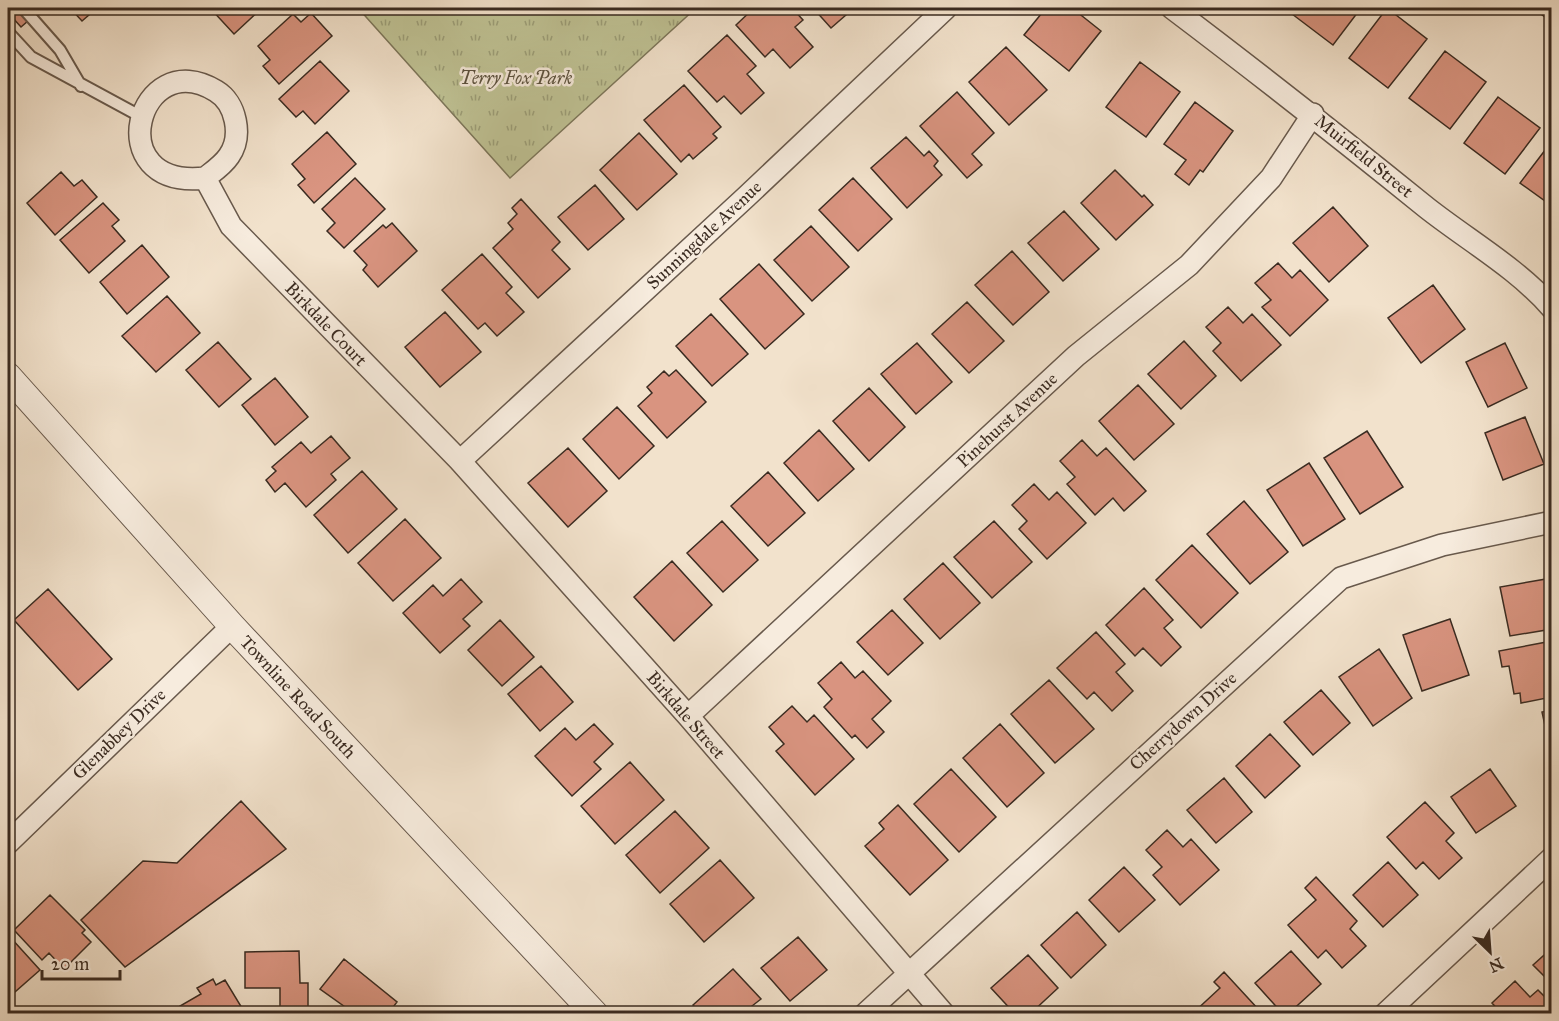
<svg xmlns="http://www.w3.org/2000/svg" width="1559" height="1021" font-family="'IM FELL Great Primer',serif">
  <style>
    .park { fill: url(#park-tufts); stroke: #7c765a; stroke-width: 1.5 }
    .building { fill: #d99480; stroke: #3a2b21; stroke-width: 1.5 }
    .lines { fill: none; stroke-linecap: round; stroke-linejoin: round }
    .service-casing { stroke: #68594c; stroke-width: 14 }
    .minor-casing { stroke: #68594c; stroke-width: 24 }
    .tertiary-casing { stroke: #68594c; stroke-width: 28 }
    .service { stroke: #f7ecde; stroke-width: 10 }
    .minor { stroke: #f7ecde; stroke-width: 21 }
    .tertiary { stroke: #f7ecde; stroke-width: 26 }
    .labels { text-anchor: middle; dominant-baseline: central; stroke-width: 5; stroke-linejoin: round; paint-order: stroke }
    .park-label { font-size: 18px; font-style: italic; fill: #5b513e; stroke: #f7ecde }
    .street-label { font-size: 18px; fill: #3a2b21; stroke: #f7ecde }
  </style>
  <defs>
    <pattern id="park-tufts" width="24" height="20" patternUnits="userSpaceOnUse" patternTransform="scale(1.5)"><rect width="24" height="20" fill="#bfc294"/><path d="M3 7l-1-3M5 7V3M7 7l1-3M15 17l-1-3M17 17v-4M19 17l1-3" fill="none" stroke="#9c9e78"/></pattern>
  </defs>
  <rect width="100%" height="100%" fill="#f2e2cc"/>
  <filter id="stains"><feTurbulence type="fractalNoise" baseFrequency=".00333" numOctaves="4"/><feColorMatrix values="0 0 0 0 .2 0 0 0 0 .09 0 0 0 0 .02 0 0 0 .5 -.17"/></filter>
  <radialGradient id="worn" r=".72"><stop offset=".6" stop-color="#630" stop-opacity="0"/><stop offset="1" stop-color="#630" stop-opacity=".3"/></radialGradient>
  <!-- park -->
  <path class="park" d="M 358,8 L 696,8 L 510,178 Z"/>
  <!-- building -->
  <path class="building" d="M 23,8 L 43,8 L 21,27 L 12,17 Z
    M 70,8 L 97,8 L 82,21 Z
    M 210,8 L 262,8 L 234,34 Z
    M 754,8 L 792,8 L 803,20 L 795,27 L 813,47 L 790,68 L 773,49 L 765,57 L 736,25 Z
    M 813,8 L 854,8 L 831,28 Z
    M 1046,8 L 1072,8 L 1101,31 L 1069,71 L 1024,35 Z
    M 1297,8 L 1361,8 L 1333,45 L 1292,14 Z
    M 1387,8 L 1427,39 L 1388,88 L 1349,58 Z
    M 1546,8 L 1552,8 L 1552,22 L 1541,14 Z
    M 311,13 L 332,36 L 279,84 L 263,66 L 270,60 L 258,46 L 293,14 L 301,22 Z
    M 727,35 L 756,66 L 747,74 L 764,93 L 741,114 L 724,96 L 717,102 L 688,71 Z
    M 1006,47 L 1047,90 L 1009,125 L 969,82 Z
    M 1445,51 L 1486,82 L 1450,129 L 1409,98 Z
    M 320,61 L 349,91 L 315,124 L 303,111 L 296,117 L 279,99 Z
    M 1140,62 L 1180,92 L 1146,137 L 1106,107 Z
    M 684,85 L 721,127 L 713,134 L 717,138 L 693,159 L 689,154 L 681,162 L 644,120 Z
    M 957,92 L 994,133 L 972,154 L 982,165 L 967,178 L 920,126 Z
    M 1498,97 L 1540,128 L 1505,174 L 1464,143 Z
    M 1195,102 L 1233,131 L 1203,172 L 1200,170 L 1189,185 L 1175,174 L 1186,160 L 1164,144 Z
    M 327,132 L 356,164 L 314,203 L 298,185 L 305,179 L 292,164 Z
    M 639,133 L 677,174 L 637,210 L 600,170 Z
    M 906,137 L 924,156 L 929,151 L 938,161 L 934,166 L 942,175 L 907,208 L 871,168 Z
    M 1552,141 L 1552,206 L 1520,183 Z
    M 1115,170 L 1142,197 L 1144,195 L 1153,205 L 1116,240 L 1081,203 Z
    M 61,172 L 74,186 L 82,180 L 97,197 L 55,235 L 27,203 Z
    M 355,178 L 385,209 L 344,248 L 327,231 L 335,223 L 322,209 Z
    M 853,178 L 892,219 L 858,251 L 819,210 Z
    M 595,185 L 624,219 L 588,250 L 558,217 Z
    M 521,199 L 560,242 L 552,250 L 570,269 L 538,298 L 493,248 L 513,229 L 508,223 L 517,214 L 512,208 Z
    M 103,203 L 119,220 L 112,226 L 125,241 L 89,273 L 60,240 Z
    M 1333,207 L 1368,246 L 1329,282 L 1293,243 Z
    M 1064,211 L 1099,249 L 1063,281 L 1028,243 Z
    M 392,223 L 417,251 L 378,287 L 363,270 L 367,265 L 354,251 L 383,225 L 386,228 Z
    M 811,226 L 849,267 L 812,301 L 774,260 Z
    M 142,245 L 169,277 L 127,314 L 100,282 Z
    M 1012,251 L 1049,292 L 1013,325 L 975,285 Z
    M 482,254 L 512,287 L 506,293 L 524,312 L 497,336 L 485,323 L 478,329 L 442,290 Z
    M 1278,263 L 1292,278 L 1300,270 L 1328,300 L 1290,336 L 1262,307 L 1271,300 L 1255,283 Z
    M 759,264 L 804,314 L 765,349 L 720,299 Z
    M 1433,285 L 1465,329 L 1421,363 L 1388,318 Z
    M 167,296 L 200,333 L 156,372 L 122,336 Z
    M 967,302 L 1004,341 L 969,373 L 932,334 Z
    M 1228,307 L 1243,323 L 1252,314 L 1281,345 L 1241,381 L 1213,351 L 1221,343 L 1206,327 Z
    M 445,312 L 481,352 L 440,387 L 405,347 Z
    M 711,314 L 748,354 L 712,386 L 676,346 Z
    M 1184,341 L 1216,376 L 1181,409 L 1148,374 Z
    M 218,342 L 251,379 L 219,407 L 186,370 Z
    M 917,343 L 952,382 L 916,414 L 881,374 Z
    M 1505,343 L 1527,388 L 1488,407 L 1466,362 Z
    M 676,370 L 706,402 L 667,438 L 638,406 L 652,393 L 647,387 L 664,371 L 669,376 Z
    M 275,378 L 308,417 L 275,445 L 242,405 Z
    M 1138,385 L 1174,424 L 1134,460 L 1099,421 Z
    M 869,388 L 905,427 L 869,461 L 833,421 Z
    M 617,407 L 654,446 L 619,479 L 583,439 Z
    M 1525,417 L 1544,464 L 1503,480 L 1485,433 Z
    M 819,430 L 854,469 L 818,501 L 784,463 Z
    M 1367,431 L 1403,487 L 1360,514 L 1324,458 Z
    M 331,436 L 350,458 L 331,474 L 336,480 L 306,507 L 285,483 L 275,492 L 266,480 L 276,471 L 272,467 L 301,442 L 311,453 Z
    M 1082,440 L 1097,456 L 1106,448 L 1146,491 L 1124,511 L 1113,498 L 1095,515 L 1067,484 L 1075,477 L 1060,461 Z
    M 568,448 L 607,491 L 568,527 L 528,483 Z
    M 1309,463 L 1345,519 L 1303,546 L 1267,490 Z
    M 362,471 L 397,509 L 348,553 L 314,515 Z
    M 768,472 L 805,513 L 768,546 L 731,506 Z
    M 1034,484 L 1049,500 L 1057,492 L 1086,523 L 1047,559 L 1019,529 L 1027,521 L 1012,505 Z
    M 1244,501 L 1288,552 L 1250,584 L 1207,534 Z
    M 405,519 L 441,558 L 393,601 L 358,563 Z
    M 722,521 L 758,560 L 723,592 L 687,553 Z
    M 994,521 L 1032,562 L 992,598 L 954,557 Z
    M 1192,545 L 1238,593 L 1201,628 L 1156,580 Z
    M 672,561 L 712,605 L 674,641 L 634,597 Z
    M 943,563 L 980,603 L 940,639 L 904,599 Z
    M 1552,578 L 1552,629 L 1510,636 L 1500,587 Z
    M 461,579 L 482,602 L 463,619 L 470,626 L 440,653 L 403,613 L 433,585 L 443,596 Z
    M 1144,588 L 1173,620 L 1164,628 L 1181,647 L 1161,666 L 1143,648 L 1135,656 L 1106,625 Z
    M 48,589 L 112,659 L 78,690 L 14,620 Z
    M 892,610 L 923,643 L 888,675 L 857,642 Z
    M 1450,619 L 1469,675 L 1422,691 L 1403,635 Z
    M 500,620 L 534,657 L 502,686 L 468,650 Z
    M 1096,632 L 1125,664 L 1116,672 L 1133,691 L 1112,711 L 1094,692 L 1087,699 L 1057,668 Z
    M 1552,641 L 1552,697 L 1521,703 L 1520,693 L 1514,694 L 1509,666 L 1502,667 L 1499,651 Z
    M 1379,649 L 1412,698 L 1373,726 L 1339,677 Z
    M 841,662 L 855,678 L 863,671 L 891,701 L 872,719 L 884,732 L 867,748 L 855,735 L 852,738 L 824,707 L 832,699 L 818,683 Z
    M 541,666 L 573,702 L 540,731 L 508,694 Z
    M 1049,680 L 1094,729 L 1055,763 L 1011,714 Z
    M 1321,690 L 1350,723 L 1313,755 L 1284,722 Z
    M 792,706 L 807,722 L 814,715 L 854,759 L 815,795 L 776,751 L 784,744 L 769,727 Z
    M 1552,710 L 1552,757 L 1542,712 Z
    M 594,724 L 613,744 L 594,762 L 601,769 L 572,796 L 535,756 L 565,728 L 576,740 Z
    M 1000,724 L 1044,773 L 1007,807 L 963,758 Z
    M 1270,734 L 1300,766 L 1265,798 L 1236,766 Z
    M 630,762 L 664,800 L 615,844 L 581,806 Z
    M 951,769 L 996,817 L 959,852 L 914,804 Z
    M 1490,769 L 1516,806 L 1476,833 L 1451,797 Z
    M 1224,778 L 1252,812 L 1216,843 L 1187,810 Z
    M 241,801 L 286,849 L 125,967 L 81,920 L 143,861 L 177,863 Z
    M 1425,802 L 1454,833 L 1446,841 L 1462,858 L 1439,879 L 1423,862 L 1416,869 L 1387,837 Z
    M 898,805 L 948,860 L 910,895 L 865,846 L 884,829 L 879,823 Z
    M 675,811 L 709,848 L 660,893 L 626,855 Z
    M 1167,830 L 1183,847 L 1191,839 L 1219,870 L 1180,905 L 1153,875 L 1162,867 L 1146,850 Z
    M 720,860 L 754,898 L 704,942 L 670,904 Z
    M 1388,862 L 1418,895 L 1383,927 L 1353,895 Z
    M 1124,867 L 1155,900 L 1119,932 L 1089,900 Z
    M 1316,877 L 1357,921 L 1350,929 L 1366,946 L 1342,968 L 1326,950 L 1318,958 L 1288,925 L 1316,900 L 1305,888 Z
    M 50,895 L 85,930 L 82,933 L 91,942 L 64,969 L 49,953 L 42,960 L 14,930 Z
    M 1077,912 L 1106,945 L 1071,978 L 1041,945 Z
    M 798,937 L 827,970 L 790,1001 L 761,968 Z
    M 11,938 L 40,970 L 8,998 L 8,941 Z
    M 1552,948 L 1552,984 L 1533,965 Z
    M 299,951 L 300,983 L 308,983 L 308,1009 L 280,1010 L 280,988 L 245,988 L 245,952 Z
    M 1291,951 L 1321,984 L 1288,1014 L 1283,1014 L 1255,983 Z
    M 1028,955 L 1058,988 L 1030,1014 L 1015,1014 L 991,988 Z
    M 344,959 L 397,1002 L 388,1014 L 355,1014 L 320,989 Z
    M 733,969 L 761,999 L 752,1006 L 759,1014 L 701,1014 L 693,1005 Z
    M 1224,972 L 1259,1010 L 1255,1014 L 1192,1014 L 1220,988 L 1214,982 Z
    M 213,979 L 216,985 L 225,980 L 245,1013 L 184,1014 L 180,1006 L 201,994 L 197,988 Z
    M 1515,981 L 1530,997 L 1538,990 L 1552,1004 L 1552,1014 L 1502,1014 L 1492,1003 Z"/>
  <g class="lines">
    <!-- service casing -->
    <g class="service-casing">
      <path id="service" d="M 23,8 L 60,50 L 81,86
        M 8,32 L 31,57 L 140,116"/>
    </g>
    <!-- minor casing -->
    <g class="minor-casing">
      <path id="minor" d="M 1172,8 C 1258,73 1343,140 1427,208 C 1469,241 1517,268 1552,308
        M 205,178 C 98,190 138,43 216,91 C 236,103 243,136 229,156 C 223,165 214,171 205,178 L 231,226 L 460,461 L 688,716 L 944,1014
        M 460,461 L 746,197 L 946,8
        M 688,716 L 1076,356 L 1189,265 L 1271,178 L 1313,114
        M 8,843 L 232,626
        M 865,1014 L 1341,578 L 1442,545 L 1552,522
        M 1385,1014 L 1552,858"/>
    </g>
    <!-- tertiary casing -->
    <g class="tertiary-casing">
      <path id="tertiary" d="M 8,376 L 232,626 L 595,1014"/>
    </g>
    <!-- service -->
    <use href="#service" class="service"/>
    <!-- minor -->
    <use href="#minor" class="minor"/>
    <!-- tertiary -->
    <use href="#tertiary" class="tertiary"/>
  </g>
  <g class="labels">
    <!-- park labels -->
    <g class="park-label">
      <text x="516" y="78">Terry Fox Park</text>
    </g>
    <!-- street labels -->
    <g class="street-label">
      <text transform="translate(1364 156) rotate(39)">Muirfield Street</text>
      <text transform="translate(704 235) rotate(-43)">Sunningdale Avenue</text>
      <text transform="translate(326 324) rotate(46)">Birkdale Court</text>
      <text transform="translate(1007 420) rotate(-43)">Pinehurst Avenue</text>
      <text transform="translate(298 697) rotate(47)">Townline Road South</text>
      <text transform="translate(686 715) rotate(49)">Birkdale Street</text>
      <text transform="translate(1183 721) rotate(-42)">Cherrydown Drive</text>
      <text transform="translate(119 734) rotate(-44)">Glenabbey Drive</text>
    </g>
  </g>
  <!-- margin -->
  <rect width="1559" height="1021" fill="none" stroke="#f2e2cc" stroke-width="30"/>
  <rect x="9" y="9" width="1541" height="1003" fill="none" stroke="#3a2b21" stroke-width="3"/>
  <rect x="15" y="15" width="1529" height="991" fill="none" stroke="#3a2b21" stroke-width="1.5"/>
  <!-- north arrow -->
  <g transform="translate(1490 952) rotate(155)" stroke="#f7ecde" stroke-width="4.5" paint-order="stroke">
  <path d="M0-4.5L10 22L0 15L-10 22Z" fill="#3a2b21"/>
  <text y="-9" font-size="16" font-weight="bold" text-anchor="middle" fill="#3a2b21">N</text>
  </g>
  <!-- scale -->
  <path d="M42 970v9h78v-9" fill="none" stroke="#3a2b21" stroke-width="3"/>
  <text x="51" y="970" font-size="18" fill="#3a2b21" stroke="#f7ecde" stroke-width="4.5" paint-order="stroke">20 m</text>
  <rect width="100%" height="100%" filter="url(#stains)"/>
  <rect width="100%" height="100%" fill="url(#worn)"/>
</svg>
